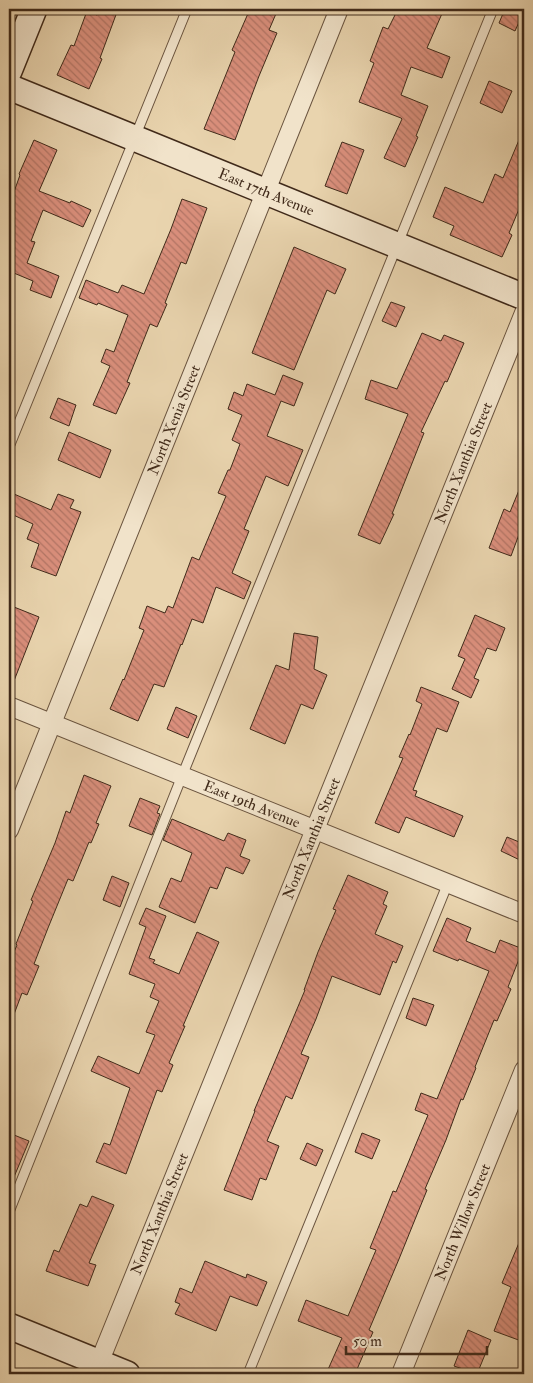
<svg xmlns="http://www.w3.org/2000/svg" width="533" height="1383" font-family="'IM FELL Double Pica',serif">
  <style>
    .building { fill: url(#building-back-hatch); stroke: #402a1a }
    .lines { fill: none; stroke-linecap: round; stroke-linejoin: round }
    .lane-casing { stroke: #6a543f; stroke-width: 11 }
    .street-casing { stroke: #6a543f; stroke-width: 20 }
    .secondary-casing { stroke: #402a1a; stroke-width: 28 }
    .lane { stroke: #f1e3ca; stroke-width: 9 }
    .street { stroke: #f1e3ca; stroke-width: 18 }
    .secondary { stroke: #f1e3ca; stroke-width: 25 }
    .labels { text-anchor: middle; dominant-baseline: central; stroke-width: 4; stroke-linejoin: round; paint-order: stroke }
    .street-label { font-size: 15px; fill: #402a1a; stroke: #f1e3ca }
  </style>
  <defs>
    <pattern id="building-back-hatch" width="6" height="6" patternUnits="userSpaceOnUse" patternTransform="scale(1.25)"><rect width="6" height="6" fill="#da8f7c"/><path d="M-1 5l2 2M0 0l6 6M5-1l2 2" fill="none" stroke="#b27565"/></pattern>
  </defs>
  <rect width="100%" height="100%" fill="#e9d4ae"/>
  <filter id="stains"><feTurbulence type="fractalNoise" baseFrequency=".004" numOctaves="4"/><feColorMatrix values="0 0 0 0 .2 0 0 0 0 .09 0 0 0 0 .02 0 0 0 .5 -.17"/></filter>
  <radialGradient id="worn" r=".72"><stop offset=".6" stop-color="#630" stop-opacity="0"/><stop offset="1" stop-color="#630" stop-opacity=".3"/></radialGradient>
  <!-- building -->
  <path class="building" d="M 99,9 L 108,9 L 117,12 L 100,58 L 102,59 L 89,89 L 57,75 L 71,45 L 74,46 L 87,11 L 97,15 Z
    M 250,9 L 278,9 L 269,30 L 277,33 L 259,76 L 235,140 L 204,129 L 235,52 L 232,50 Z
    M 398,9 L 444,9 L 427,48 L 450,57 L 442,78 L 411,67 L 401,95 L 428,106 L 416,136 L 418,137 L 405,167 L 384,158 L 402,119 L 401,118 L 359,102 L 374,63 L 370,61 L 383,27 L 388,29 Z
    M 505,9 L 514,9 L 523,13 L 515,31 L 499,23 Z
    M 489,81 L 512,91 L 502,113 L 480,103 Z
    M 524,128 L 524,197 L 509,233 L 512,235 L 502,257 L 450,235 L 454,226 L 433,217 L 445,187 L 483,203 L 495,174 L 503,178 Z
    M 34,140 L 57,150 L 39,191 L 70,203 L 71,201 L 91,210 L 83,227 L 43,210 L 31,241 L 35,242 L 27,263 L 59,276 L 51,298 L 30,290 L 33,281 L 9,271 L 9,206 L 20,175 L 19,174 Z
    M 342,142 L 364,150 L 347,194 L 325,186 Z
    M 182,199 L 207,208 L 186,264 L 181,262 L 165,303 L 167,304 L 157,327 L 150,324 L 127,382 L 130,383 L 116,414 L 93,405 L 110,366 L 101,362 L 106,349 L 114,352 L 128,315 L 98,303 L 97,305 L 79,298 L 86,280 L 118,293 L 122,285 L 144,294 L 171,229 Z
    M 294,247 L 346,269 L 335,294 L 327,290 L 294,370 L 252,353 Z
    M 391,302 L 405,307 L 396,327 L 382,321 Z
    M 422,333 L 441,341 L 444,335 L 464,343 L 447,382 L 445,381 L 421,432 L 424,433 L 392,514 L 394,514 L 380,544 L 358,535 L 408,414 L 365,399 L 371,380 L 397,389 Z
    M 283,375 L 303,383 L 294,406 L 281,401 L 267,436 L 303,450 L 288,486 L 266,476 L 244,529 L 249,531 L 232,573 L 251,582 L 244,599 L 216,587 L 203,623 L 192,619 L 182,645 L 181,644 L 164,687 L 154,684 L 138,721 L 110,709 L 123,679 L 124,680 L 144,630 L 139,628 L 147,606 L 165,613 L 168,606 L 173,608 L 192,557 L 199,560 L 226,496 L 218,493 L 228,470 L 230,470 L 240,444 L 232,440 L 242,415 L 228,409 L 234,392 L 243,396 L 247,384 L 275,395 Z
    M 58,398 L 76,405 L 69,426 L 50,418 Z
    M 69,432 L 111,450 L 100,478 L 58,460 Z
    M 524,478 L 524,521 L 511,556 L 489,548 L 504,509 L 510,512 Z
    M 14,494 L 51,510 L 58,494 L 74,500 L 70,508 L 81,512 L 56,576 L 31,567 L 39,544 L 27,539 L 33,524 L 9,513 L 9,505 Z
    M 9,605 L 39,617 L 10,691 L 9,690 Z
    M 475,615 L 505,628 L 496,651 L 487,648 L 474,678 L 479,680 L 471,698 L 452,689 L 465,659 L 458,656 Z
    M 294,633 L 318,637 L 314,669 L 327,675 L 313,709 L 301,704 L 285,744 L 250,729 L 276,665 L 289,670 Z
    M 421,687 L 459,702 L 447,732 L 437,728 L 413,790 L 417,791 L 415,796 L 463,816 L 454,837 L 406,817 L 399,833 L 375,823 L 403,758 L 399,757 L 409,734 L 410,735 L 422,704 L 416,701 Z
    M 176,707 L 197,716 L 188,738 L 167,729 Z
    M 84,775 L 111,786 L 96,823 L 99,824 L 91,843 L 89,842 L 73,881 L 68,879 L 48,928 L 34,964 L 39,966 L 27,995 L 22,993 L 10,1025 L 9,1025 L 9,964 L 17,945 L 16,944 L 33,901 L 31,900 L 55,843 L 66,811 L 70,813 Z
    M 140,798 L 160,806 L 157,813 L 160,814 L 152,835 L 129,826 Z
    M 172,819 L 224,841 L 228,833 L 246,840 L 240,856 L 250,860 L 243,874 L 226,867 L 217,889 L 210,887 L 195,923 L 159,907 L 171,878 L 181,882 L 192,853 L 163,840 Z
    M 507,837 L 524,844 L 524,862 L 501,851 Z
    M 348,875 L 388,892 L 383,904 L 387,906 L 375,934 L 403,946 L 396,963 L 393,961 L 380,995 L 332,976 L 316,1019 L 301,1054 L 309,1057 L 292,1099 L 286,1096 L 267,1141 L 279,1146 L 266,1180 L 260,1178 L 252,1200 L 224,1190 L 255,1111 L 254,1111 L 305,990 L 304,990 L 318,952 L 336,910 L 333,909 Z
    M 112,876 L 129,883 L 120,907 L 103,900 Z
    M 146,908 L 166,916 L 149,958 L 155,960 L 153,963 L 179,974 L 197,932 L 219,942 L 183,1026 L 185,1026 L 169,1063 L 173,1065 L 162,1092 L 157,1090 L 126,1174 L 96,1162 L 104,1143 L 110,1145 L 130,1088 L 91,1071 L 98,1056 L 139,1074 L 155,1035 L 146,1032 L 159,1001 L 150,997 L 155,984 L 129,974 L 146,927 L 139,924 Z
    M 447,918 L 471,928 L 466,941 L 495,953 L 500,940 L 523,949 L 508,987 L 511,989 L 497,1021 L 494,1020 L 475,1067 L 476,1068 L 463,1100 L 461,1099 L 446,1140 L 425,1189 L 427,1190 L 416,1217 L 399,1259 L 369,1330 L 373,1332 L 355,1374 L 326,1374 L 342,1338 L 298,1321 L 306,1300 L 348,1316 L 376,1250 L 370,1248 L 381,1221 L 393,1191 L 396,1192 L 428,1115 L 415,1110 L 421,1093 L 437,1099 L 489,971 L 459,959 L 458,961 L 433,951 Z
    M 413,998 L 434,1005 L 426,1026 L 406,1018 Z
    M 9,1133 L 29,1141 L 9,1189 Z
    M 362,1133 L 380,1140 L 372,1159 L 355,1152 Z
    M 307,1143 L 323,1150 L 316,1166 L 300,1159 Z
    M 92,1196 L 114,1205 L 89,1263 L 96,1265 L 88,1286 L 46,1271 L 54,1250 L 59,1252 L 80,1204 L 87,1207 Z
    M 524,1231 L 524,1342 L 494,1331 L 511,1287 L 502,1283 Z
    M 205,1261 L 246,1278 L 247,1274 L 267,1282 L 257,1306 L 230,1296 L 216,1331 L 175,1314 L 180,1304 L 175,1302 L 180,1288 L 192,1293 Z
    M 468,1330 L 491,1340 L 477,1374 L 454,1366 Z"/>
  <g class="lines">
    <!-- lane casing -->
    <g class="lane-casing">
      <path id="lane" d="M 9,447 L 187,9
        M 9,1212 L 182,776 L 493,9
        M 248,1374 L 448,883"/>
    </g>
    <!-- street casing -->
    <g class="street-casing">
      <g id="street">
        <path id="s1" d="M 9,706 L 524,914"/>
        <path id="s2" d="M 9,830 L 339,9"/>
        <path id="s3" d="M 99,1363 L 524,313"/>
        <path id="s4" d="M 401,1374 L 524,1070"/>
      </g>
    </g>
    <!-- secondary casing -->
    <g class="secondary-casing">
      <g id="secondary">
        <path d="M 9,71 L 34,9"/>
        <path id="s5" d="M 9,87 L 524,297"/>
        <path d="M 9,1326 L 127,1374"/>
      </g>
    </g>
    <!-- lane -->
    <use href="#lane" class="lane"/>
    <!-- street -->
    <use href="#street" class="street"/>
    <!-- secondary -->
    <use href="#secondary" class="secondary"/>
  </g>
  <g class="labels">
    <!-- street labels -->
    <g class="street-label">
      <text stroke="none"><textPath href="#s5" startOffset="278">East 17th Avenue</textPath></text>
      <text stroke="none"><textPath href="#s2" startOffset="442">North Xenia Street</textPath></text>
      <text stroke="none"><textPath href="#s3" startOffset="971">North Xanthia Street</textPath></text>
      <text stroke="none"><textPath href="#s1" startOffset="262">East 19th Avenue</textPath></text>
      <text stroke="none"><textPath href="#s3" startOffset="566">North Xanthia Street</textPath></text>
      <text stroke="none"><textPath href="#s3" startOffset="161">North Xanthia Street</textPath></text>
      <text stroke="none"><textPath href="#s4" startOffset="164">North Willow Street</textPath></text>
    </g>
  </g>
  <!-- margin -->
  <rect width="533" height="1383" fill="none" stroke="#e9d4ae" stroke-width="30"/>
  <rect x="10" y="10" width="513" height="1363" fill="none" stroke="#402a1a" stroke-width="2.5"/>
  <rect x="15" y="15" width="503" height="1353" fill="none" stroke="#402a1a"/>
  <!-- scale -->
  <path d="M346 1346v8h141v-8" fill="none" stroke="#402a1a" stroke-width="2.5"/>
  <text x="353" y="1346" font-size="15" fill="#402a1a" stroke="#f1e3ca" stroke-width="4" paint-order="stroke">50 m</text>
  <rect width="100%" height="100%" filter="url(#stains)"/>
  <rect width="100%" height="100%" fill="url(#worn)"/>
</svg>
